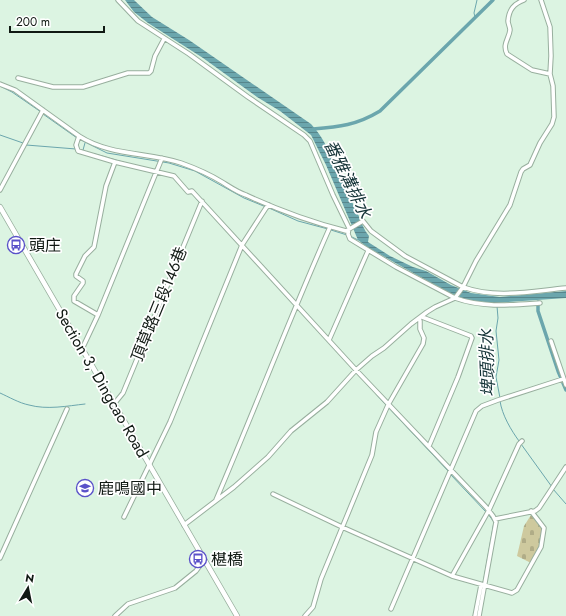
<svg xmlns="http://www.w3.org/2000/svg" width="566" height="616" font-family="Jost,'Noto Sans TC',sans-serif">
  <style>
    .cemetery { fill: url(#cemetery-stones) }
    .water { fill: url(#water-rules) }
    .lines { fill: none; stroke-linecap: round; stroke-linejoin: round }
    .stream { stroke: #6ba6ad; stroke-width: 1 }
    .canal { stroke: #6ba6ad; stroke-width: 3.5 }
    .street-casing { stroke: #98af9e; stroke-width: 5.5 }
    .secondary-casing { stroke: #98af9e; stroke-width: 6 }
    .street { stroke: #fff; stroke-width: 3.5 }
    .secondary { stroke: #fff; stroke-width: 4.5 }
    .labels { text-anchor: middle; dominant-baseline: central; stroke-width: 3.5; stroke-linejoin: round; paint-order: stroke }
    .poi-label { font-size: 16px; fill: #101913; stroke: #fff; text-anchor: start }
    .street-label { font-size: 16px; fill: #101913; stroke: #fff }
    .water-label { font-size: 17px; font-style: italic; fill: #143337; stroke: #fff }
  </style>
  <defs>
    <pattern id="cemetery-stones" width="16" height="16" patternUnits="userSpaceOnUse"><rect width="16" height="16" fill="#cec99e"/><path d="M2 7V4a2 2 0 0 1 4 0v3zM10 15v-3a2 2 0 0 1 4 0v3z" fill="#b0ac87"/></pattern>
    <pattern id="water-rules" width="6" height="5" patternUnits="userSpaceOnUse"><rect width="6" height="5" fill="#6ba6ad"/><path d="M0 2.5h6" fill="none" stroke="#57868c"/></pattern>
  </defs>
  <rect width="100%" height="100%" fill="#dcf4e2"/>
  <!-- cemetery -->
  <path class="cemetery" d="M 531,515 L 543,530 L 541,542 L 531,563 L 517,556 L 524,526 Z"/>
  <!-- water -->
  <path class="water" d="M 125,0 L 134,0 L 152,17 L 189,40 L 311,124 C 331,145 344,187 358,214 C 361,222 364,230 369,236 L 368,242 L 390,256 L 413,267 L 426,271 L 451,285 L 471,293 L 500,297 L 566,291 L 566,298 L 494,303 L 468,300 L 447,292 L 367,247 L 358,240 L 326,165 L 311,135 L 280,111 L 257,97 L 203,58 L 148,23 L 134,12 Z"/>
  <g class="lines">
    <!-- stream -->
    <path class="stream" d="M 475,17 L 474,13 L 477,0
      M 0,86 L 12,92 L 41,112
      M 43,114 L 77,138
      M 0,135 L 23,143
      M 79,139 L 107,153 L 169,163 L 195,171 L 244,198 L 266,207
      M 26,145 L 76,149
      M 83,150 L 85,143
      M 95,154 L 126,163
      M 191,192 L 199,202
      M 202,204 L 228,233
      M 269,208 L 298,221 L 328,229
      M 331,230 L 347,235
      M 350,236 L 358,240
      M 497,306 L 498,318 L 496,331 L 499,360 L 496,377 L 500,398
      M 365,382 L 386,405
      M 0,393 C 9,397 19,403 29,405 C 47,410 67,406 85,404
      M 500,401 C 502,415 511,430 519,441
      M 388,407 L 449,472
      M 521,444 L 552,487
      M 451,475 L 486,512
      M 553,489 L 566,504
      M 483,584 L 494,522 L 488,514
      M 477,616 L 479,607"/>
    <!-- canal -->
    <path class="canal" d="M 313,129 C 339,127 357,125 380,111 L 493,0
      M 538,302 L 538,311 L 558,371 L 566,390"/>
    <!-- street casing -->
    <g class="street-casing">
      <path id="street" d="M 118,0 L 138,21 L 189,54 L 248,97 L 304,135 L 310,141 L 333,195 L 349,228 L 348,234 L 350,239 L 396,267 L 455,298 C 483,308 511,305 540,303
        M 524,0 C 514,4 509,9 508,21 C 508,24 510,27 510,30 C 509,39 502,44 507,54 L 532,70 L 550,74
        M 18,78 L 53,87 L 83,87 L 128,73 L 149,73 L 151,71 L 155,56 L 164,39
        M 0,84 L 15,90 L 79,136 L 76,145 L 78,151 L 115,162 L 174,176 L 188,192 L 192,191 L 356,370 L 486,507 L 493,516 L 496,522 L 479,616
        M 79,136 C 110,156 147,152 181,163 C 195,168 209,174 222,182 C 230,187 237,192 246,195 C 278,210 311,222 346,231 L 363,221 L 371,231 L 405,256 L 463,287 C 496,299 532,291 566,288
        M 0,190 L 43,110
        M 98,315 L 74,301 L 74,296 L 83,283 L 83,281 L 76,276 L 76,274 L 85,256 L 94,247 L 106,186 L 115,162
        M 422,317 L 471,336 L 472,338 L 458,377 L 429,446
        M 329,340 L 368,251
        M 551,341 L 566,385
        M 82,349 L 98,315 L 162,158
        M 114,404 L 123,393 L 202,201
        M 273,494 L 342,527 L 452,576 L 512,593 L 517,590 L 541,547 L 544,528 L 531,511
        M 216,500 C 255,409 290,317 330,227
        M 124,517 L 170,422 L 242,245 L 266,208 L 269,205
        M 495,519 L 535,511 L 539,508 L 566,467
        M 184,525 L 234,487 L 268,457 L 291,431 L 327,402 L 356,370 L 372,356 L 384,348 L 411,324 L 427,312 L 435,307 L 455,298 L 463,287 L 476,261 L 510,205 L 521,172 L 523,169 L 530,165 L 540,143 L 552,124 L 554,117 L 553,86 L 550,74 L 551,56 L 550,27 L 541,0
        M 0,558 L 67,409
        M 452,576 L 489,510 L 519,444 L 522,441
        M 391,609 L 476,411 L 482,406 L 498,400 L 563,379
        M 115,616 L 128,604 L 175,588 L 196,571 L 204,560
        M 305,616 L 313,607 L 321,579 L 372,455 L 376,432 L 388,405 L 423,344 L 424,338 L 420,329 L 420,321 L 419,318
        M 475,616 L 481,585"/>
    </g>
    <!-- secondary casing -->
    <g class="secondary-casing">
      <path id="secondary" d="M 0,207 L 237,616"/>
    </g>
    <!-- street -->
    <use href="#street" class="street"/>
    <!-- secondary -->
    <use href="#secondary" class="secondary"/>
  </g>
  <!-- icons -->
  <defs>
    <g id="bus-ring" transform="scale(0.9)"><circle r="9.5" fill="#fff" stroke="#5a51c9" stroke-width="1.5"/><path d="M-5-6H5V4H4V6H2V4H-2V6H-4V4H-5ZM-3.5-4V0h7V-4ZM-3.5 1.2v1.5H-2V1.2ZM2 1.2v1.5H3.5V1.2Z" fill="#5a51c9"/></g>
    <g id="school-ring" transform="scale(0.9)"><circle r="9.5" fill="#fff" stroke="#5a51c9" stroke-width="1.5"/><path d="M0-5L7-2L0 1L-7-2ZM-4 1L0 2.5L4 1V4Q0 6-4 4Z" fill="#5a51c9"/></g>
  </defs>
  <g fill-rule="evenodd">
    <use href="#bus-ring" x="16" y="245"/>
    <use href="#school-ring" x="85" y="488"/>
    <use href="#bus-ring" x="198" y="559"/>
  </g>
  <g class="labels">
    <!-- poi labels -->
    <g class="poi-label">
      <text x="29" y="245">頭庄</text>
      <text x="98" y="488">鹿鳴國中</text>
      <text x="211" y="559">椹橋</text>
    </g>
    <!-- street labels -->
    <g class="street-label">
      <text transform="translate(159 304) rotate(-68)">頂草路三段146巷</text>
      <text transform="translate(102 383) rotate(60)">Section 3, Dingcao Road</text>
    </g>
    <!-- water labels -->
    <g class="water-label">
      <text transform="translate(348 179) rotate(64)">番雅溝排水</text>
      <text transform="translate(487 363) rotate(-92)">埤頭排水</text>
    </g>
  </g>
  <!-- north arrow -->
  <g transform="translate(28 588) rotate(10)" stroke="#ffffff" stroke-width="3" paint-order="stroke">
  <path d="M0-3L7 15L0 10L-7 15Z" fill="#101913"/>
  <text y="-6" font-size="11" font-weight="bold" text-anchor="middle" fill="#101913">N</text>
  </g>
  <!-- scale -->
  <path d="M10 26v6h94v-6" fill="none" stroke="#101913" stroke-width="2"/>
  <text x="16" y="26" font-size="12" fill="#101913" stroke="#ffffff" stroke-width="3" paint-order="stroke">200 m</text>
</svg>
